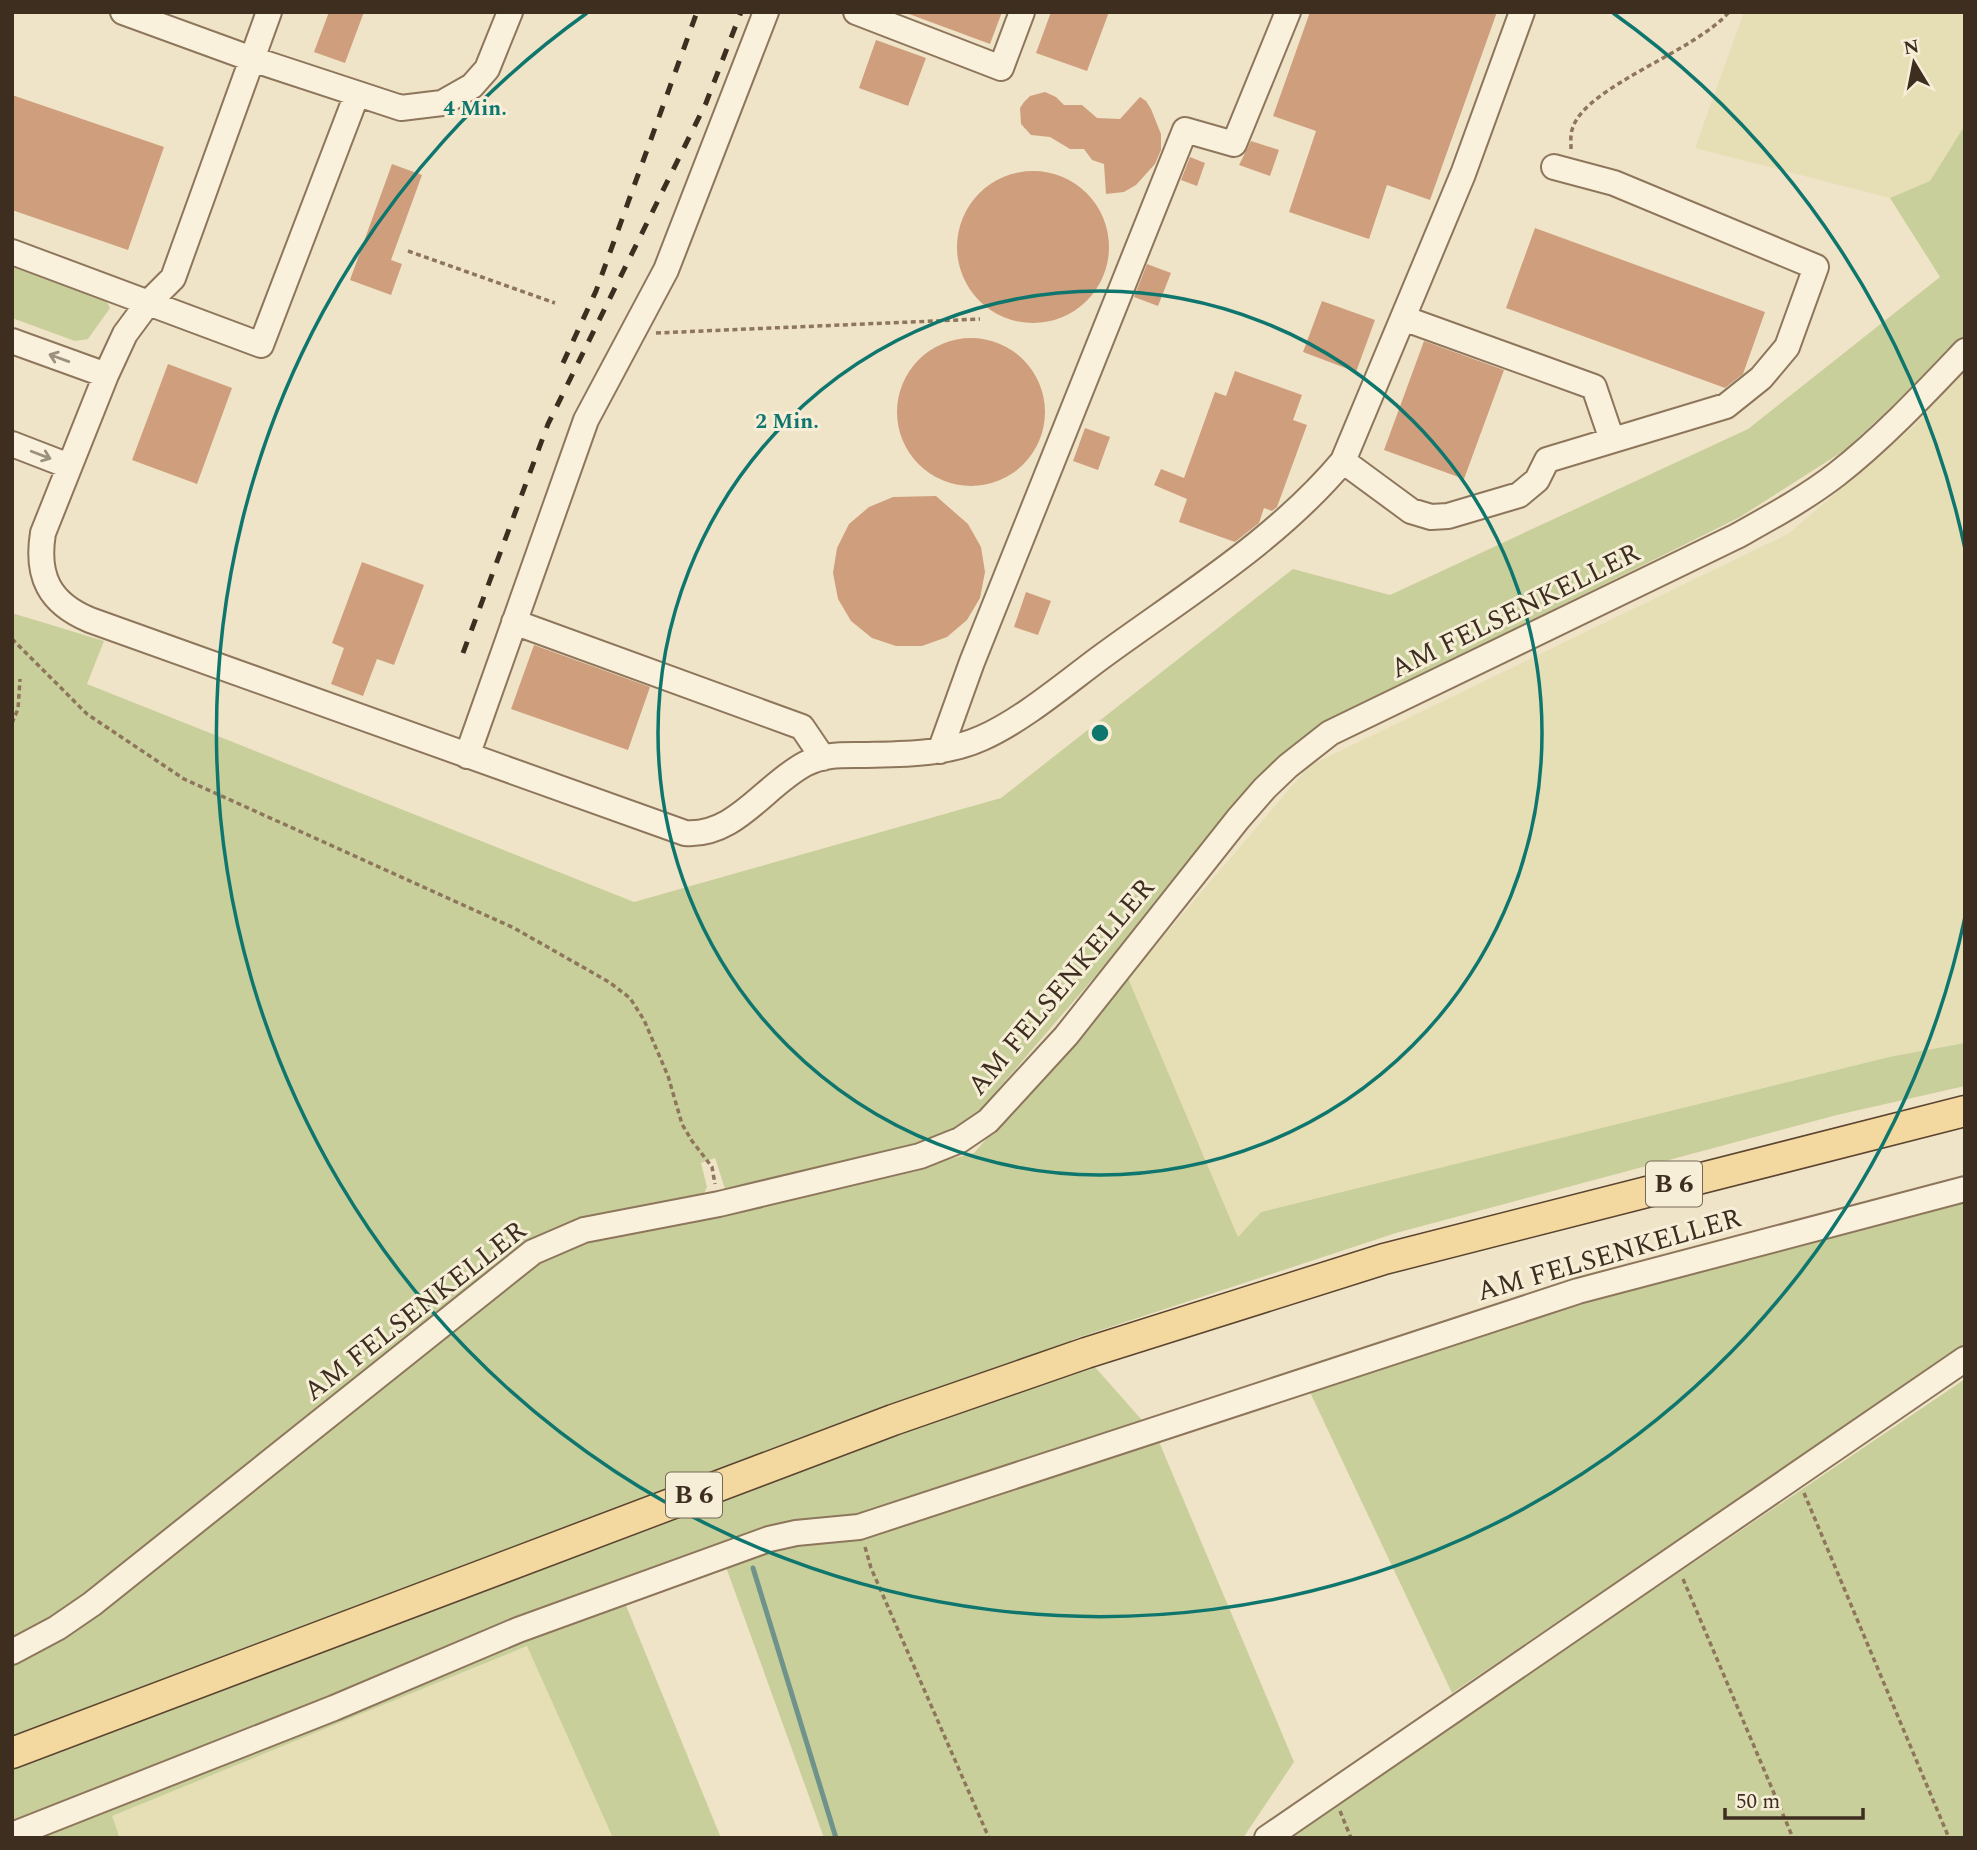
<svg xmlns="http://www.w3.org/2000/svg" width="1977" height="1850" font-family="Spectral,serif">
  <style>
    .farmland { fill: #e6deb5 }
    .green { fill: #c9cf9b }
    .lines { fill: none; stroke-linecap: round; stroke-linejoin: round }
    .stream { stroke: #6f938a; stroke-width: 5 }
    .building { fill: #cf9f7d }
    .minor-casing { stroke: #8d765c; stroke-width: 28 }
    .major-casing { stroke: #5b4430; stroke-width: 33 }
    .path { stroke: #8d765c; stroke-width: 3.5; stroke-dasharray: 5 3.5; stroke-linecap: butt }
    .minor { stroke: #faf1dc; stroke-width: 24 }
    .major { stroke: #f3d9a0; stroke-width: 30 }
    .rail { stroke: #3d2e20; stroke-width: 5; stroke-dasharray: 12 12; stroke-linecap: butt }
    .oneway { stroke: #9c907e }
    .ring { fill: none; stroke: #0f766e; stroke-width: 3.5 }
    .labels { text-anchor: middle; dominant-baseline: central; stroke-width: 6; stroke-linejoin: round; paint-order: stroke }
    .shield { fill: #f7eed8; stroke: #756857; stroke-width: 2 }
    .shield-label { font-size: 26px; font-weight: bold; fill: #3d2e20 }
    .street-label { font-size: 28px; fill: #3d2e20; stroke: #f7eed8 }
    .centre { fill: #0f766e; stroke: #f7eed8; stroke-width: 3.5 }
    .ring-label { font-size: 21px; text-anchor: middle; font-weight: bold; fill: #0f766e; stroke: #f7eed8; stroke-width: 6; stroke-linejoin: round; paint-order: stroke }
  </style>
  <rect width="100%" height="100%" fill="#f0e4c8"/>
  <!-- farmland -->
  <path class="farmland" d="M 1744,12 L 1965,12 L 1965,125 L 1930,181 L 1890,198 L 1695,148 Z
    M 1965,371 L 1965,1043 L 1889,1057 L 1261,1212 L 1238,1237 L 1128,978 L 1309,766 L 1788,534 L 1912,428 Z
    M 527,1646 L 613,1838 L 121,1838 L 111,1816 Z"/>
  <!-- green -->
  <path class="green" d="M 1965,125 L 1965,338 L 1845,450 L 1740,517 L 1339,716 L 1183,874 L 957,1137 L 735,1193 L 725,1189 L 715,1158 L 701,1163 L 707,1187 L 701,1200 L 547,1231 L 519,1247 L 460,1300 L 103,1585 L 44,1624 L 12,1641 L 12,613 L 104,641 L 87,684 L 634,902 L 1001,798 L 1293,569 L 1390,595 L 1748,429 L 1940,277 L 1890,198 L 1930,181 Z
    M 12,267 L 106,300 L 110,308 L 88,339 L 75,341 L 12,318 Z
    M 1128,978 L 1238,1237 L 1261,1212 L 1889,1057 L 1965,1043 L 1965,1086 L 1837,1115 L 1396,1233 L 1071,1340 L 1157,1437 L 1294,1762 L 1243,1838 L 824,1838 L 726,1567 L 625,1603 L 721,1838 L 613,1838 L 527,1646 L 112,1816 L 120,1838 L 12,1838 L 12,1658 L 517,1271 L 570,1243 L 873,1178 L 974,1153 Z
    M 1965,1198 L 1965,1348 L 1452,1693 L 1308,1388 L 1567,1302 L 1919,1215 Z
    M 1965,1379 L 1965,1838 L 1286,1838 Z"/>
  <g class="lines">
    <!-- stream -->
    <path class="stream" d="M 753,1568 L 836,1838"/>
  </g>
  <!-- building -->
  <path class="building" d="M 329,12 L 364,12 L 345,63 L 314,52 Z
    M 909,12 L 1002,12 L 990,44 L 909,14 Z
    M 1051,12 L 1109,12 L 1087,71 L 1036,53 Z
    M 1310,12 L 1497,12 L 1430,200 L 1387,185 L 1369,239 L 1289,212 L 1316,131 L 1273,116 Z
    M 876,40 L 926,58 L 908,106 L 859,88 Z
    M 1045,92 L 1056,97 L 1064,105 L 1082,105 L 1097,118 L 1120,119 L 1140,97 L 1146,101 L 1151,109 L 1161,134 L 1161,150 L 1155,164 L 1136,185 L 1124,192 L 1106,194 L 1104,164 L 1092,160 L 1084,149 L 1070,149 L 1050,137 L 1031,135 L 1021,124 L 1020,108 L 1024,102 L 1030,96 Z
    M 12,95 L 164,147 L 128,250 L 12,210 Z
    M 1251,141 L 1279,150 L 1270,176 L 1239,165 Z
    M 1190,157 L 1205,163 L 1197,186 L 1181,180 Z
    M 392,164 L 422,175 L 391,260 L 402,264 L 391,295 L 350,280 Z
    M957 247a76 76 0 1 1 152 0a76 76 0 1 1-152 0Z
    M 1535,228 L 1765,312 L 1743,374 L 1725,388 L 1506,308 Z
    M 1147,264 L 1171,273 L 1158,306 L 1134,297 Z
    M 1322,301 L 1375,320 L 1356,372 L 1303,352 Z
    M897 412a74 74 0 1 1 148 0a74 74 0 1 1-148 0Z
    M 1424,341 L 1504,370 L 1464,479 L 1384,450 Z
    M 168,364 L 232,388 L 197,484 L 132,460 Z
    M 1235,371 L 1302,395 L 1293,420 L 1307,425 L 1277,507 L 1272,511 L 1264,508 L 1259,523 L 1235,542 L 1179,522 L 1187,499 L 1154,485 L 1161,469 L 1184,478 L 1215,392 L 1226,396 Z
    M 1085,428 L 1110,437 L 1098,470 L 1073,461 Z
    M 936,496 L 968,524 L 981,547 L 985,572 L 980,598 L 967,620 L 947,637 L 922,646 L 896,646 L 872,638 L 851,621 L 838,599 L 833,573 L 837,548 L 849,524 L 869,507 L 893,497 Z
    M 362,562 L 424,585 L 394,665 L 377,659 L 363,696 L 331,684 L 344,648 L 332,643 Z
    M 1026,592 L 1051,601 L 1038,635 L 1014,627 Z
    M 534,645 L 650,687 L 628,750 L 511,709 Z"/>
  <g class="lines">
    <!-- minor casing -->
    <g class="minor-casing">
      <path id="minor" d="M 123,12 L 252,59 L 401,108 L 442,103 L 472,86 L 487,69 L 510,12
        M 269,12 L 173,278 L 148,303 L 125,334 L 106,375 L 43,533 C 36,576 49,603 90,620 L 685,833 C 735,837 764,786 805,764 C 824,754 841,755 862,755 C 901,754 945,755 982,738 C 1023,720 1067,682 1104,655 C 1186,595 1277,540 1343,461 L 1463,174 L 1522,12
        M 856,12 L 1001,68 L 1022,12
        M 12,252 L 261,345 L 357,94
        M 1403,318 L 1594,387 L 1612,440
        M 12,341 L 106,375
        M 12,444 L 69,466
        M 1343,461 L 1411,511 L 1431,517 L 1448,516 L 1519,495 L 1537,480 L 1547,460 L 1726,406 L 1761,378 L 1787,347 L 1816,267 L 1614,183 L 1554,167
        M 514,622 L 802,727 L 823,758
        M 940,751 L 972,662 L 1185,130 L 1234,144 L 1288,12
        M 467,756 L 586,420 L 666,270 L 766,12
        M 12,1652 L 57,1628 L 92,1604 L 533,1252 L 584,1230 L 719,1204 L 920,1156 L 960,1140 L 988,1121 L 1066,1036 L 1238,819 L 1265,788 L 1288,766 L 1330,733 L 1737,536 C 1771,517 1806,498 1837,474 C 1883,438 1925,393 1965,351
        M 12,1835 L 334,1708 L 518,1630 L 769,1539 L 796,1533 L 859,1527 L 1578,1291 L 1965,1189
        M 1267,1838 L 1965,1359"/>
    </g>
    <!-- major casing -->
    <g class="major-casing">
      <path id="major" d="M 12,1753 L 893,1420 L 1086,1353 L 1384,1259 L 1965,1111"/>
    </g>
    <!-- path -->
    <path class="path" d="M 1571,149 C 1571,142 1570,134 1573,127 C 1587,86 1696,51 1729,12
      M 408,251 L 555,303
      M 656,333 L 980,319
      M 12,639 L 87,714 L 184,779 L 514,928 L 609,982 L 630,998 L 644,1020 L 668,1076 L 682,1124 L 692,1141 L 712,1167 L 715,1184
      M 12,723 L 18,709 L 20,679
      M 1804,1493 L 1949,1838
      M 865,1547 L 871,1568 L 989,1838
      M 1683,1579 L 1793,1838
      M 1340,1811 L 1351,1838"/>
    <!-- minor -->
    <use href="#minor" class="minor"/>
    <!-- major -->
    <use href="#major" class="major"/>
    <!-- rail -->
    <path class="rail" d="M 563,363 L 596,291 L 697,12
      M 463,653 L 548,424 L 706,103 L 741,12"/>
  </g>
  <!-- one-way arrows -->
  <defs><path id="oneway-shaft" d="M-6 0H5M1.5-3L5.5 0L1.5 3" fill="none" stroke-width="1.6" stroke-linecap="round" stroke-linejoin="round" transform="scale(1.75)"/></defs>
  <g class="oneway">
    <use href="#oneway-shaft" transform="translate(59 358) rotate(-160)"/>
    <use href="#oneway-shaft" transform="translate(41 455) rotate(21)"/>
  </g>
  <!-- distance rings -->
  <g class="ring">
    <circle cx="1100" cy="733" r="442"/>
    <path d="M1965 917A884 884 0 1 1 587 13M1613 13A884 884 0 0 1 1965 549"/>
  </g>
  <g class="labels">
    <!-- shield labels -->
    <g class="shield">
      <rect x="1646" y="1161.5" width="56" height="45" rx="5"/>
      <rect x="666" y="1472.5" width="56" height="45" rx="5"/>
    </g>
    <g class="shield-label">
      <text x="1674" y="1184">B 6</text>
      <text x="694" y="1495">B 6</text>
    </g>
    <!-- street labels -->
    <g class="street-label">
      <text transform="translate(1515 611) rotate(-26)">AM FELSENKELLER</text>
      <text transform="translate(1061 987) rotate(-50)">AM FELSENKELLER</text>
      <text transform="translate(1609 1255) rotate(-16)">AM FELSENKELLER</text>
      <text transform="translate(415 1311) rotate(-38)">AM FELSENKELLER</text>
    </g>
  </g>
  <circle cx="1100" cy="733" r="10" class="centre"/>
  <g class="ring-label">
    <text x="475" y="115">4 Min.</text>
    <text x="787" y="428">2 Min.</text>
  </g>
  <!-- border -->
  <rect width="1977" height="1850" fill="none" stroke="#3d2e20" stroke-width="28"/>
  <!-- north arrow -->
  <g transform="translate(1914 63) rotate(350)" stroke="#f7eed8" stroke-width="5" paint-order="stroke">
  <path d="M0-5L12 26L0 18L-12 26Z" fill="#3d2e20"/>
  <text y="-10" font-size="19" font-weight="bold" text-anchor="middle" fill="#3d2e20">N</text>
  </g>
  <!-- scale -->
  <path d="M1725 1808v10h138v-10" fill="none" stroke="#3d2e20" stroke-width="3.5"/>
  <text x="1736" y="1808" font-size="21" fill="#3d2e20" stroke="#f7eed8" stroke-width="5" paint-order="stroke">50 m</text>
</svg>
